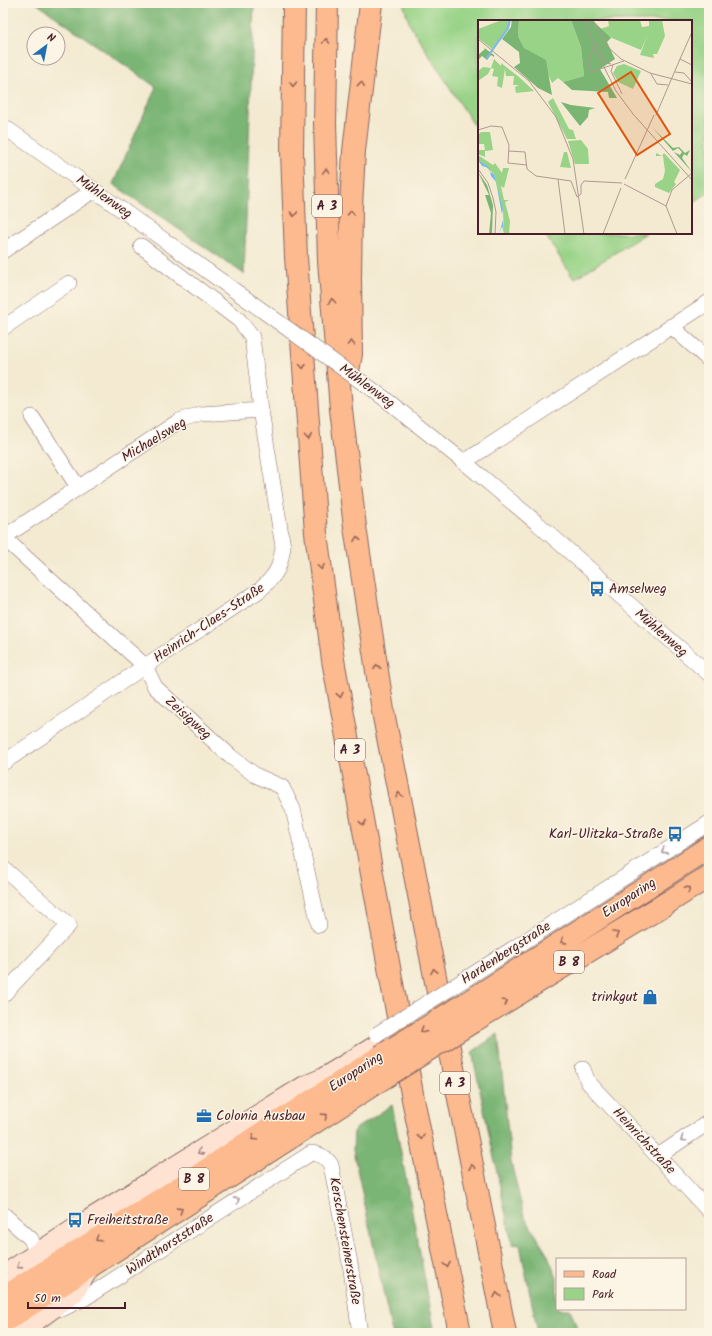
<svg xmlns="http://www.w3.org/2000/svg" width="712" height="1336" font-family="Kalam,sans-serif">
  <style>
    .green { fill: #98d387; stroke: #717959 }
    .forest { fill: #7ab574; stroke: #626a50 }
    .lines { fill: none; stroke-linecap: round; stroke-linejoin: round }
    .street-casing { stroke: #856665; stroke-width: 16 }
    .secondary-casing { stroke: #856665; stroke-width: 24 }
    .primary-casing { stroke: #856665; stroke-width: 24 }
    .highway-casing { stroke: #856665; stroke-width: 24 }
    .street { stroke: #fff; stroke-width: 15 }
    .secondary { stroke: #fee3d2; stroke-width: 22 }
    .primary { stroke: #fcba8e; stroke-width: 22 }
    .highway { stroke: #fcba8e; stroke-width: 22 }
    .street-bridge-casing { stroke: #856665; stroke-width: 16; stroke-linecap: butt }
    .highway-bridge-casing { stroke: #856665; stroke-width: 24; stroke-linecap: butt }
    .street-bridge { stroke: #fff; stroke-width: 15 }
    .highway-bridge { stroke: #fcba8e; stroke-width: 22 }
    .oneway { stroke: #9a6558 }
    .oneway2 { stroke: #ae9aa0 }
    .oneway3 { stroke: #a4817e }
    .labels { text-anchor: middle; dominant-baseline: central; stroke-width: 3; stroke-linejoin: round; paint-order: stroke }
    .shield { fill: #fcf5e5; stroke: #7f5f63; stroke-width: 1 }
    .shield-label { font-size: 13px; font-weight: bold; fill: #4a1f2b }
    .street-label { font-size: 14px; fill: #4a1f2b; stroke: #fcf5e5 }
    .poi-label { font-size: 14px; fill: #4a1f2b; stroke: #fcf5e5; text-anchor: start }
    .inset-river { fill: none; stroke: #79b8ed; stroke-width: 2 }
    .inset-road { fill: none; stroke: #af998f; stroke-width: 1 }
    .view { fill: #e0560e; fill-opacity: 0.15; stroke: #e0560e; stroke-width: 2 }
    .inset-edge { fill: none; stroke: #4a1f2b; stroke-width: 2 }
  </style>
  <rect width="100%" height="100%" fill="#fcf5e5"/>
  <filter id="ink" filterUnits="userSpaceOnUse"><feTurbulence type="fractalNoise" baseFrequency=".025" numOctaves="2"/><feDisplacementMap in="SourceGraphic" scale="8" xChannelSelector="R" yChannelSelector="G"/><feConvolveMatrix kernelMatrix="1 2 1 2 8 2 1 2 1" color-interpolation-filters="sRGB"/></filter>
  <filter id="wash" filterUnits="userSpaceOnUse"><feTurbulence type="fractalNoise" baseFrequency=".012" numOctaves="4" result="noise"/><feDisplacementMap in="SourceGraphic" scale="16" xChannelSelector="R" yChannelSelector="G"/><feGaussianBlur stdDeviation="0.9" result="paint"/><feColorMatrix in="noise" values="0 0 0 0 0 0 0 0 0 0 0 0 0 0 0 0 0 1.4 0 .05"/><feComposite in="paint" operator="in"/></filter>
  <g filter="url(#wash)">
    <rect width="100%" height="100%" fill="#f3ead1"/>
    <!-- green -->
    <path class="green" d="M 403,3 L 709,3 L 709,192 L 691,204 L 691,21 L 479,21 L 479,133 L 410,25 Z
      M 544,233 L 646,233 L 574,279 Z"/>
    <!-- forest -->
    <path class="forest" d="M 36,3 L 254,3 L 244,274 L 113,184 L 156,87 Z
      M 498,1034 L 511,1162 L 524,1216 L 547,1253 L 557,1278 L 557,1309 L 570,1309 L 579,1333 L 538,1333 L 520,1245 L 512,1244 L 472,1052 Z
      M 392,1105 L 435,1333 L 392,1333 L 353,1150 L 354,1130 Z"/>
  </g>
  <g filter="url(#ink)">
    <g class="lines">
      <!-- street casing -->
      <g class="street-casing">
        <path id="street" d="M 3,126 L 94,190 L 245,298
          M 3,251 L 94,190
          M 671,326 L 709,360
          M 3,328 L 69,283
          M 384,398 L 464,462 L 537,523 L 709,674
          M 32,417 L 78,487
          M 464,462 L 709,302
          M 3,537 L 145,666 L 155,687 L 230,756 L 255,775 L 282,787 L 293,809 L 319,925
          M 4,537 L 179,421 L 201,414 L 261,410
          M 3,763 L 145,666 L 260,590 C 276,575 280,569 283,547 L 261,410 L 252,337 L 239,320 L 141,246
          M 3,868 L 69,925 L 3,995
          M 464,980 L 709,823
          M 583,1069 L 588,1082 L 709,1211
          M 658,1156 L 709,1122
          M 3,1214 L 31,1239 L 37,1255
          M 62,1309 L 85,1298 L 311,1153 C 320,1154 326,1157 331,1165 L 350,1263 L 360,1333"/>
      </g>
      <!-- secondary casing -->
      <g class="secondary-casing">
        <path id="secondary" d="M 3,1277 L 81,1226 L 305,1087 L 322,1080 L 379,1045 L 384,1045
          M 17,1333 L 73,1292 L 88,1268"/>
      </g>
      <!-- primary casing -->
      <g class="primary-casing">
        <path id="primary" d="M 655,882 L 709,847
          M 667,903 L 709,876"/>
      </g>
      <!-- highway casing -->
      <g class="highway-casing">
        <path id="highway" d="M 294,3 L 292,152 L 296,257 L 316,533 L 333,660 L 413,1099 L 460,1333
          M 327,3 L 325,123 L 329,261 L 341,409 L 355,527 L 384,717 L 505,1333
          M 348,371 L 351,354 L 350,279 L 351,207 L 354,151 L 371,3
          M 468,1002 L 655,882
          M 472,1022 L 667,903
          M 3,1298 L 195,1178 L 256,1137 L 381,1056
          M 3,1322 L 385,1077"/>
      </g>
      <!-- street -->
      <use href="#street" class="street"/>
      <!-- secondary -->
      <use href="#secondary" class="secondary"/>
      <!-- primary -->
      <use href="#primary" class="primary"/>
      <!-- highway -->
      <use href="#highway" class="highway"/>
      <!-- street-bridge casing -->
      <g class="street-bridge-casing">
        <path id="street-bridge" d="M 245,298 L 384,398
          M 377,1034 L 464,980"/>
      </g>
      <!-- highway-bridge casing -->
      <g class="highway-bridge-casing">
        <path id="highway-bridge" d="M 381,1056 L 468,1002
          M 385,1077 L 472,1022"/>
      </g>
      <!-- street-bridge -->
      <use href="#street-bridge" class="street-bridge"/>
      <!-- highway-bridge -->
      <use href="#highway-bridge" class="highway-bridge"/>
    </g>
    <!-- one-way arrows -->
    <defs><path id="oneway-chevron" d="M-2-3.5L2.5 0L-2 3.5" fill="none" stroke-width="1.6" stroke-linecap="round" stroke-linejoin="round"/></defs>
    <g class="oneway">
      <use href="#oneway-chevron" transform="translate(326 41) rotate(-89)"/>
      <use href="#oneway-chevron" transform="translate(293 84) rotate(91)"/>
      <use href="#oneway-chevron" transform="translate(361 84) rotate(-84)"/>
      <use href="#oneway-chevron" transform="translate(326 171) rotate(-92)"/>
      <use href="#oneway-chevron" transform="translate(351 213) rotate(-89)"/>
      <use href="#oneway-chevron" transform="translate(294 214) rotate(88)"/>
      <use href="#oneway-chevron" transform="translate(332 301) rotate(-95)"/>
      <use href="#oneway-chevron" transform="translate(351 343) rotate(-91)"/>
      <use href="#oneway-chevron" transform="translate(303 366) rotate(86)"/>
      <use href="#oneway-chevron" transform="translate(308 437) rotate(85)"/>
      <use href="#oneway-chevron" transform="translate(357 539) rotate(-99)"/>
      <use href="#oneway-chevron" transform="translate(321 567) rotate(82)"/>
      <use href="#oneway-chevron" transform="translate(377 667) rotate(-99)"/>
      <use href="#oneway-chevron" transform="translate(340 695) rotate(80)"/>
      <use href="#oneway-chevron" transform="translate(399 795) rotate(-101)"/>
      <use href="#oneway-chevron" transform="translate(363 823) rotate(80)"/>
      <use href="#oneway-chevron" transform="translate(688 889) rotate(-33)"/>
      <use href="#oneway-chevron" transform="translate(616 934) rotate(-31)"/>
      <use href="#oneway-chevron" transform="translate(563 941) rotate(147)"/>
      <use href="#oneway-chevron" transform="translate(434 971) rotate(-101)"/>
      <use href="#oneway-chevron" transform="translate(505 1002) rotate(-31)"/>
      <use href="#oneway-chevron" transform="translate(423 1030) rotate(148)"/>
      <use href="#oneway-chevron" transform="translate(325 1116) rotate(-33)"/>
      <use href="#oneway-chevron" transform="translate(421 1137) rotate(79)"/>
      <use href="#oneway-chevron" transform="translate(254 1138) rotate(146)"/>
      <use href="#oneway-chevron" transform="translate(472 1167) rotate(-101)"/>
      <use href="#oneway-chevron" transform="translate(180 1210) rotate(-33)"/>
      <use href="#oneway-chevron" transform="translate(98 1239) rotate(148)"/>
      <use href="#oneway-chevron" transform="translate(447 1265) rotate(79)"/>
      <use href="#oneway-chevron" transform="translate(497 1295) rotate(-101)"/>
    </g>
    <g class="oneway2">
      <use href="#oneway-chevron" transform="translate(664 851) rotate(147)"/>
      <use href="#oneway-chevron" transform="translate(683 1139) rotate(146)"/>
      <use href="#oneway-chevron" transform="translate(237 1200) rotate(-33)"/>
    </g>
    <g class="oneway3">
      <use href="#oneway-chevron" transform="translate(200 1152) rotate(148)"/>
      <use href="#oneway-chevron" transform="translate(19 1266) rotate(147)"/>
    </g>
  </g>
  <!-- icons -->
  <defs>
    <g id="bus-bare" transform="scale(1.2)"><path d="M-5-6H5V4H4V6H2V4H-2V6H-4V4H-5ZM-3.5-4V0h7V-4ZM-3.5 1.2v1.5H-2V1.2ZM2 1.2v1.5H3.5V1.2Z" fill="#1f6fb2" stroke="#fcf5e5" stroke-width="2.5" paint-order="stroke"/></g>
    <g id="shop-bare" transform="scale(1.2)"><path d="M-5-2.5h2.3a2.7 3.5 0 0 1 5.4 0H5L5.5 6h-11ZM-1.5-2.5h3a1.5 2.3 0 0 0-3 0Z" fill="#1f6fb2" stroke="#fcf5e5" stroke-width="2.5" paint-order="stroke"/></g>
    <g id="office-bare" transform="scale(1.2)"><path d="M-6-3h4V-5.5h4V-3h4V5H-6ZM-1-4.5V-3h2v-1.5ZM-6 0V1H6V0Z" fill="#1f6fb2" stroke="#fcf5e5" stroke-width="2.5" paint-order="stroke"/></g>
  </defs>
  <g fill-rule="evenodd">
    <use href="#bus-bare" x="597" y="589"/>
    <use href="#bus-bare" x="675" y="834"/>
    <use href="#shop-bare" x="650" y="997"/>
    <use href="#office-bare" x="204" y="1116"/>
    <use href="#bus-bare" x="75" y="1220"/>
  </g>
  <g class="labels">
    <!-- shield labels -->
    <g class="shield">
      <rect x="312" y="195" width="30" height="22" rx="3"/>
      <rect x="335" y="739" width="30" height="22" rx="3"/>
      <rect x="554" y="951" width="30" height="22" rx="3"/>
      <rect x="440" y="1072" width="30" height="22" rx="3"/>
      <rect x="179" y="1168" width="30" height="22" rx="3"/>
    </g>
    <g class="shield-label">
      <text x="327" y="206">A 3</text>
      <text x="350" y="750">A 3</text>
      <text x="569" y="962">B 8</text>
      <text x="455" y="1083">A 3</text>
      <text x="194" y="1179">B 8</text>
    </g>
    <!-- street labels -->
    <g class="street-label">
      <text transform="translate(104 197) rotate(35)">Mühlenweg</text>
      <text transform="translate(367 386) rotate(36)">Mühlenweg</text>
      <text transform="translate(154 440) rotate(-31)">Michaelsweg</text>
      <text transform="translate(209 623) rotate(-34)">Heinrich-Claes-Straße</text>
      <text transform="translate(661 633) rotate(41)">Mühlenweg</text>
      <text transform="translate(188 718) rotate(42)">Zeisigweg</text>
      <text transform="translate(629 898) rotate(-33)">Europaring</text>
      <text transform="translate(506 953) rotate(-33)">Hardenbergstraße</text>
      <text transform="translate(356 1072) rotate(-33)">Europaring</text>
      <text transform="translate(644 1141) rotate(47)">Heinrichstraße</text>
      <text transform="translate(345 1241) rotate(80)">Kerschensteinerstraße</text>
      <text transform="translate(170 1244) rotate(-33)">Windthorststraße</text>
    </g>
    <!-- poi labels -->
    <g class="poi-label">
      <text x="609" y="589">Amselweg</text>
      <text x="663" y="834" text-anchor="end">Karl-Ulitzka-Straße</text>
      <text x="638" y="997" text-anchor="end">trinkgut</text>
      <text x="216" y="1116">Colonia Ausbau</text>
      <text x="87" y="1220">Freiheitstraße</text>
    </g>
  </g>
  <!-- overview -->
  <g transform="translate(478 20)">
    <rect width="214" height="214" fill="#f3ead1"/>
    <path d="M 24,0 L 32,0 L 30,8 L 14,29 L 0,18 L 0,9 ZM 41,0 L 93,0 L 103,27 L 106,56 L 85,62 L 80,58 L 74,63 L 64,40 L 46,28 L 40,16 ZM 130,0 L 162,0 L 164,7 L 171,6 L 171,0 L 184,0 L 187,16 L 179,34 L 175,34 L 176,38 L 162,35 L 169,16 L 163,30 L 129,16 L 122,9 L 131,6 ZM 16,39 L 23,46 L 23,43 L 41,57 L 56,71 L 38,73 L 37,67 L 41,65 L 35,65 L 36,56 L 28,56 L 27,49 L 24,68 L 19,66 L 20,57 L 14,56 L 16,49 L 13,48 ZM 146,44 L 163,51 L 155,69 L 140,62 L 135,53 L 139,46 ZM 5,47 L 13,48 L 10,54 L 0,61 L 0,51 ZM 75,78 L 91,109 L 95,110 L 98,119 L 89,119 L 70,82 ZM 3,112 L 12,112 L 15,130 L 7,131 L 7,137 L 0,134 L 0,130 L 7,130 L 6,124 L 0,124 L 0,115 ZM 103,120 L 110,129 L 111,144 L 97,144 L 90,121 ZM 86,132 L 89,132 L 93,148 L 82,147 ZM 178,133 L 184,136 L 186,133 L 202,150 L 196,162 L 198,164 L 191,173 L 177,167 L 177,164 L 185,159 L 187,151 L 185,136 L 178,136 ZM 0,135 L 15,145 L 17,143 L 24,153 L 25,148 L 31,148 L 26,168 L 23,166 L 26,180 L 31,180 L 27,182 L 32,201 L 31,214 L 26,214 L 25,191 L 16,154 L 0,140 Z" fill="#98d387"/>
    <path d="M 34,0 L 41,0 L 40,16 L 46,28 L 68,40 L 74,75 L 60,68 L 36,47 L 42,43 L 41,32 L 24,19 L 33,7 ZM 93,0 L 114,0 L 133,18 L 129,22 L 137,39 L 122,49 L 139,78 L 131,78 L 130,72 L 94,70 L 85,62 L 106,56 L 103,27 ZM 5,27 L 16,35 L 16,37 L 13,35 L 9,40 L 4,36 L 0,40 L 0,35 L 7,29 ZM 83,82 L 93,85 L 117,88 L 111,90 L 110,97 L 102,106 ZM 174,107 L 195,128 L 201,127 L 207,133 L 212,130 L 209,136 L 206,134 L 204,138 L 214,152 L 196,132 L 202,135 L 204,132 L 200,128 L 195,131 ZM 0,152 L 9,165 L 15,185 L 14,214 L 11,214 L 13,193 L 7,175 L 11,175 Z" fill="#7ab574"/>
    <path d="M 0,140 L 12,148 L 12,152 L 16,154 L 25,189 L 24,194 L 25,200 L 26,214 L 24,206 L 21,214 L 25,200 L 18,162 L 13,156 L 11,148 L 4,146 Z" fill="#79b8ed"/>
    <path class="inset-river" d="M 8,39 L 30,8 L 32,0"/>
    <path class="inset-road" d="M 108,0 L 117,29 L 138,71 L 155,94 L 214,160M 115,0 L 130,27 L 143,39M 0,19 L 51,61 L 78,97 L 95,139 L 106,214M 117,21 L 128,43 L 133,44M 115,28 L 110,46 L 113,52 L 146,41M 143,39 L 172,53 L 214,64M 202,39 L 214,12M 202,39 L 214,45M 135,45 L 133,51 L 144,74M 197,52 L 206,53 L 214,62M 173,54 L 179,64 L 190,65M 178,95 L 202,39M 0,110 L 13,106 L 24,107 L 31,125 L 30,143 L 49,145M 31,131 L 47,132 L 49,149 L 58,156 L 93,161 L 99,177 L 103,174 L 103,165 L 106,161 L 144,163M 0,149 L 10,163 L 15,178 L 18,192 L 17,214M 80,159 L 87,214M 147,159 L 176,95M 146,164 L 188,186 L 199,214M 188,186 L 194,170 L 214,153M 125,214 L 143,168"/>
    <path class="view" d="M 153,52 L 192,114 L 159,135 L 120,73 Z"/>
    <rect width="214" height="214" class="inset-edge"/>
  </g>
  <!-- margin -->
  <rect width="712" height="1336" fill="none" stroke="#fcf5e5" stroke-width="16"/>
  <!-- legend -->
  <rect x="556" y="1258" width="130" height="52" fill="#fcf5e5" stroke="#b59f9b"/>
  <rect x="564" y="1271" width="20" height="6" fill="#fcba8e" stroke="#b59f9b"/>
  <text x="592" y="1278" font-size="12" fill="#4a1f2b">Road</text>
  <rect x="564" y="1288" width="20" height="12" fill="#98d387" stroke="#b59f9b"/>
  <text x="592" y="1298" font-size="12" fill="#4a1f2b">Park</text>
  <!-- north arrow -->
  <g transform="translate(46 46) rotate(32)"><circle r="19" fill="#fcf5e5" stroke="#b59f9b"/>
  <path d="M0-3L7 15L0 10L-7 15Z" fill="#1f6fb2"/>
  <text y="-6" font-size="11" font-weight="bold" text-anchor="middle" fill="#4a1f2b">N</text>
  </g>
  <!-- scale -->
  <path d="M28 1302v6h97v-6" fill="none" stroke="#4a1f2b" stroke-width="2"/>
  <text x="34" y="1302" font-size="12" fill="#4a1f2b" stroke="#fcf5e5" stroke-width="3" paint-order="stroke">50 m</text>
</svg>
